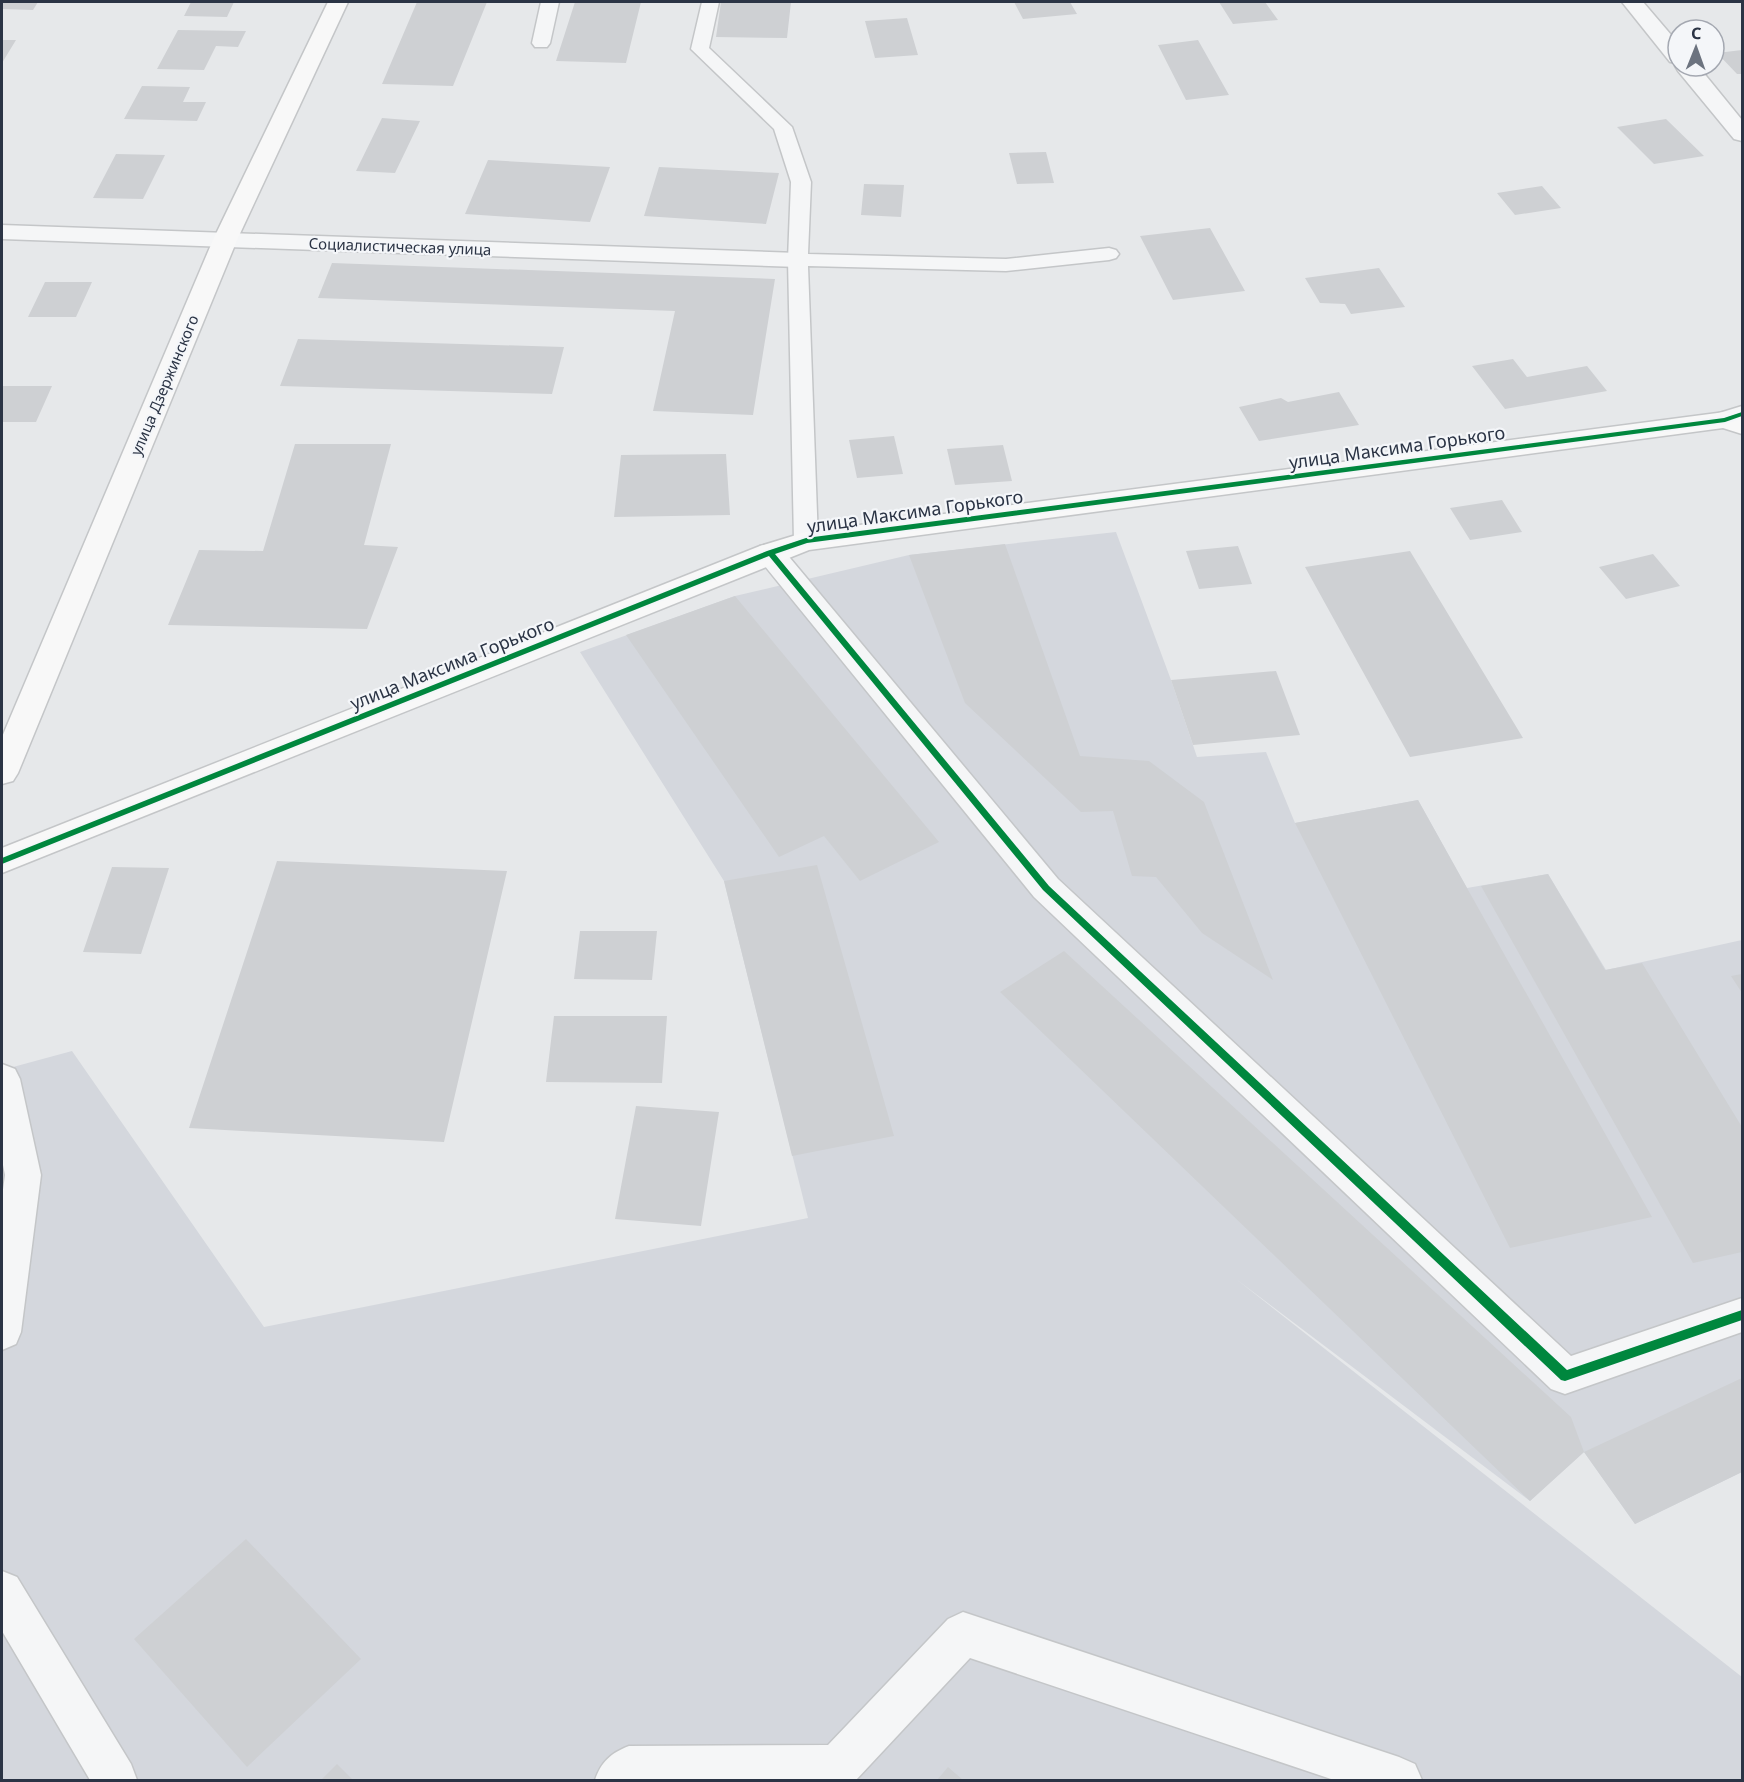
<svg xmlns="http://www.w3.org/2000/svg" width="1744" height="1782" font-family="'Noto Sans',sans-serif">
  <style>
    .built { fill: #d4d7dd }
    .building { fill: #ced0d3 }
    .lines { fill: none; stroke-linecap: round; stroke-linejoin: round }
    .lane-casing { stroke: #c4c6c8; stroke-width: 3 }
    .street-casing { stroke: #c4c6c8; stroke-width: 3 }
    .secondary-casing { stroke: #c4c6c8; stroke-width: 3 }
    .lane { fill: #f5f6f7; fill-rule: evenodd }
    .street { fill: #f5f6f7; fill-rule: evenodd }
    .secondary { fill: #f8f8f8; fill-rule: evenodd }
    .cycleway-casing { stroke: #f4f6f9; stroke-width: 4 }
    .cycleway { fill: #00873e; fill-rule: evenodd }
    .labels { text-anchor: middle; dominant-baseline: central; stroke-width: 4.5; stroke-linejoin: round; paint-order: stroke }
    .far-street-label { font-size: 15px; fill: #2b3445; stroke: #f4f6f9 }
    .street-label { font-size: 18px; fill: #2b3445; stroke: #f4f6f9 }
  </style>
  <rect width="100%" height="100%" fill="#e6e8ea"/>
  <!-- built -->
  <path class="built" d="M 1116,532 L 1171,680 L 1197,757 L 1266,752 L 1295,823 L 1418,800 L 1467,888 L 1548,874 L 1606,970 L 1742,940 L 1742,1472 L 1635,1524 L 1584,1452 L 1530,1501 L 1236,1279 L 1742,1677 L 1742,1780 L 2,1780 L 2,1070 L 72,1051 L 264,1327 L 808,1218 L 724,881 L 580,652 L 735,596 L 909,555 Z"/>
  <!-- building -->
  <path class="building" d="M 2,2 L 38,2 L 33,10 L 2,9 Z
    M 191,2 L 234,2 L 227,17 L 184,16 Z
    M 417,2 L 487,2 L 453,86 L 382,84 Z
    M 575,2 L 641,2 L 626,63 L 556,61 Z
    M 721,2 L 791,2 L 787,38 L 716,37 Z
    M 1014,2 L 1070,2 L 1077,14 L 1023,19 Z
    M 1219,2 L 1265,2 L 1278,20 L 1233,24 Z
    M 907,18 L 918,55 L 875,58 L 865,21 Z
    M 178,30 L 246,31 L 238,47 L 216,46 L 204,70 L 157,69 Z
    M 2,40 L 16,40 L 2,63 Z
    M 1198,40 L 1229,95 L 1186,100 L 1158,45 Z
    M 1742,50 L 1742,74 L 1737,74 L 1717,53 Z
    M 142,86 L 190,87 L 183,102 L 206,102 L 197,121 L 124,119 Z
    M 382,118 L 420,121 L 395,173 L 356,171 Z
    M 1666,119 L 1704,156 L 1654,164 L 1617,127 Z
    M 1046,152 L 1054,183 L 1017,184 L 1009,153 Z
    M 116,154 L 165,155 L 143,199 L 93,198 Z
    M 488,160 L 610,167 L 590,222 L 465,214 Z
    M 659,167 L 779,173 L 766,224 L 644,216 Z
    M 864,184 L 904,185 L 901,217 L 861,215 Z
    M 1542,186 L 1561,208 L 1515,215 L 1497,193 Z
    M 1210,228 L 1245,291 L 1173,300 L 1140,236 Z
    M 332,263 L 775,279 L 753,415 L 653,411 L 675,311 L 318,298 Z
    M 1379,268 L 1405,307 L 1351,314 L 1345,304 L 1320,303 L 1305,278 Z
    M 45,282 L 92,282 L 76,317 L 28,317 Z
    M 298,339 L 564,347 L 552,394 L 280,386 Z
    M 1513,359 L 1527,377 L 1587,366 L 1607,391 L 1505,409 L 1472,366 Z
    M 2,386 L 52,386 L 36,422 L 2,422 Z
    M 1339,392 L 1359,425 L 1259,441 L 1239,407 L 1281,398 L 1288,402 Z
    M 894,436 L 903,474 L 857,478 L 849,440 Z
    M 295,444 L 391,444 L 364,545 L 398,547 L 367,629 L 168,625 L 199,550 L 263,551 Z
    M 1003,445 L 1012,481 L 955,485 L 947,449 Z
    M 726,454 L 730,515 L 614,517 L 621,455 Z
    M 1502,500 L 1522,532 L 1470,540 L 1450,508 Z
    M 1005,544 L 1080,756 L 1149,761 L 1204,802 L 1273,980 L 1202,933 L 1156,877 L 1132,876 L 1113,811 L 1081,812 L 965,703 L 909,555 Z
    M 1238,546 L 1252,584 L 1199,589 L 1186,551 Z
    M 1410,551 L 1523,738 L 1410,757 L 1305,567 Z
    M 1653,554 L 1680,586 L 1626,599 L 1599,567 Z
    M 735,596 L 939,842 L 860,881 L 824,836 L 779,857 L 626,635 Z
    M 1276,671 L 1300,735 L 1193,745 L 1171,680 Z
    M 1418,800 L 1467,888 L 1652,1217 L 1510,1248 L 1295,823 Z
    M 277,861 L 507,871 L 444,1142 L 189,1128 Z
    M 817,865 L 894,1136 L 792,1156 L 724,881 Z
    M 112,867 L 169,868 L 141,954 L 83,952 Z
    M 1548,874 L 1605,970 L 1642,963 L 1742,1127 L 1742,1252 L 1693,1263 L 1481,886 Z
    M 580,931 L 657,931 L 652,980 L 574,979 Z
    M 1064,951 L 1571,1417 L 1584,1452 L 1530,1501 L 1000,992 Z
    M 1742,974 L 1742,993 L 1731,976 Z
    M 554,1016 L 667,1016 L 662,1083 L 546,1082 Z
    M 636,1106 L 719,1112 L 701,1226 L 615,1219 Z
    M 1742,1378 L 1742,1472 L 1635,1524 L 1584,1452 Z
    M 246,1539 L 361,1659 L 247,1767 L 134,1639 Z
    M 337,1764 L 353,1780 L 321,1780 Z
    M 948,1767 L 963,1780 L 937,1780 Z"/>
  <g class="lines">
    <!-- lane casing -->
    <g class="lane-casing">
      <path id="lane" d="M 541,2 L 559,2 L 550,43 L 547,47 L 535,47 L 532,43 Z
        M 702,2 L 719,2 L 709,48 L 792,127 L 811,182 L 808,254 L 1006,259 L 1109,248 L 1116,250 L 1119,254 L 1116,258 L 1109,260 L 1006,271 L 808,266 L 818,541 L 814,546 L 806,549 L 798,546 L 794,541 L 788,260 L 791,182 L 774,129 L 691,49 Z"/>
    </g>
    <!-- street casing -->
    <g class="street-casing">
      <path id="street" d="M 1622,2 L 1643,2 L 1678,43 L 1678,66 L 1698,66 L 1742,120 L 1742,141 L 1734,139 L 1678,71 L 1675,66 L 1677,63 L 1670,62 Z
        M 2,225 L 798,253 L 807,255 L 810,260 L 807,265 L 798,267 L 2,239 Z
        M 1742,406 L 1742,423 L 1725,428 L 1716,426 L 1712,420 L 1716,414 Z
        M 770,544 L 780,546 L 1058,879 L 1571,1356 L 1742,1298 L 1742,1332 L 1565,1394 L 1551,1389 L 1034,897 L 760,560 L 756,553 L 760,546 Z
        M 2,1064 L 15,1069 L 20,1079 L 41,1175 L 21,1332 L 16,1344 L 2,1350 L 2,1197 L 5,1175 L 2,1160 Z
        M 2,1571 L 17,1577 L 131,1764 L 137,1780 L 90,1780 L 2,1631 Z
        M 963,1612 L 1399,1757 L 1415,1764 L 1422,1780 L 1334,1780 L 970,1658 L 856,1780 L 595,1780 C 601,1762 611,1753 629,1746 L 828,1745 L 948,1619 Z"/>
    </g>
    <!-- secondary casing -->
    <g class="secondary-casing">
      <path id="secondary" d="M 328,2 L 348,2 L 237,240 L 18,773 L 13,781 L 2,784 L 2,737 L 213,240 Z
        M 1725,412 L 1742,417 L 1742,434 L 1723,428 L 809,550 L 2,873 L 2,848 L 760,546 L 806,532 Z"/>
    </g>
    <!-- lane -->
    <use href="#lane" class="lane"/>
    <!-- street -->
    <use href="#street" class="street"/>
    <!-- secondary -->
    <use href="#secondary" class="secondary"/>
    <!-- cycleway casing -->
    <g class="cycleway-casing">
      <path id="cycleway" d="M 1742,412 L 1742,416 L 1725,422 L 807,543 L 775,554 L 1049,886 L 1567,1370 L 1742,1310 L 1742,1320 L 1565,1381 L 1561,1380 L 1043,890 L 769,556 L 2,864 L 2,858 L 767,551 L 806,538 L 1724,418 Z"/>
    </g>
    <!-- cycleway -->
    <use href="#cycleway" class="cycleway"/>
  </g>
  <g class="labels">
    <!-- far-street labels -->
    <g class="far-street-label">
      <text transform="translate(400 246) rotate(2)">Социалистическая улица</text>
      <text transform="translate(164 385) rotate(-67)">улица Дзержинского</text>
    </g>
    <!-- street labels -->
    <g class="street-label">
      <text transform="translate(1397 447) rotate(-8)">улица Максима Горького</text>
      <text transform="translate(915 511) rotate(-8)">улица Максима Горького</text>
      <text transform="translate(452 663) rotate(-22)">улица Максима Горького</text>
    </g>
  </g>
  <!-- border -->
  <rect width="1744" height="1782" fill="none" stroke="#2b3445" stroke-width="6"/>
  <!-- north arrow -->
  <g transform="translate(1696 48) rotate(1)"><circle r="28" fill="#f4f6f9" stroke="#a4a8b1" stroke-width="1.5"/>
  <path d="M0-4.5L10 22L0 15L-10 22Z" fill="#6c737f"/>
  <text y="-9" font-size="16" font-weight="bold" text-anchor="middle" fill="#2b3445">С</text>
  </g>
</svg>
